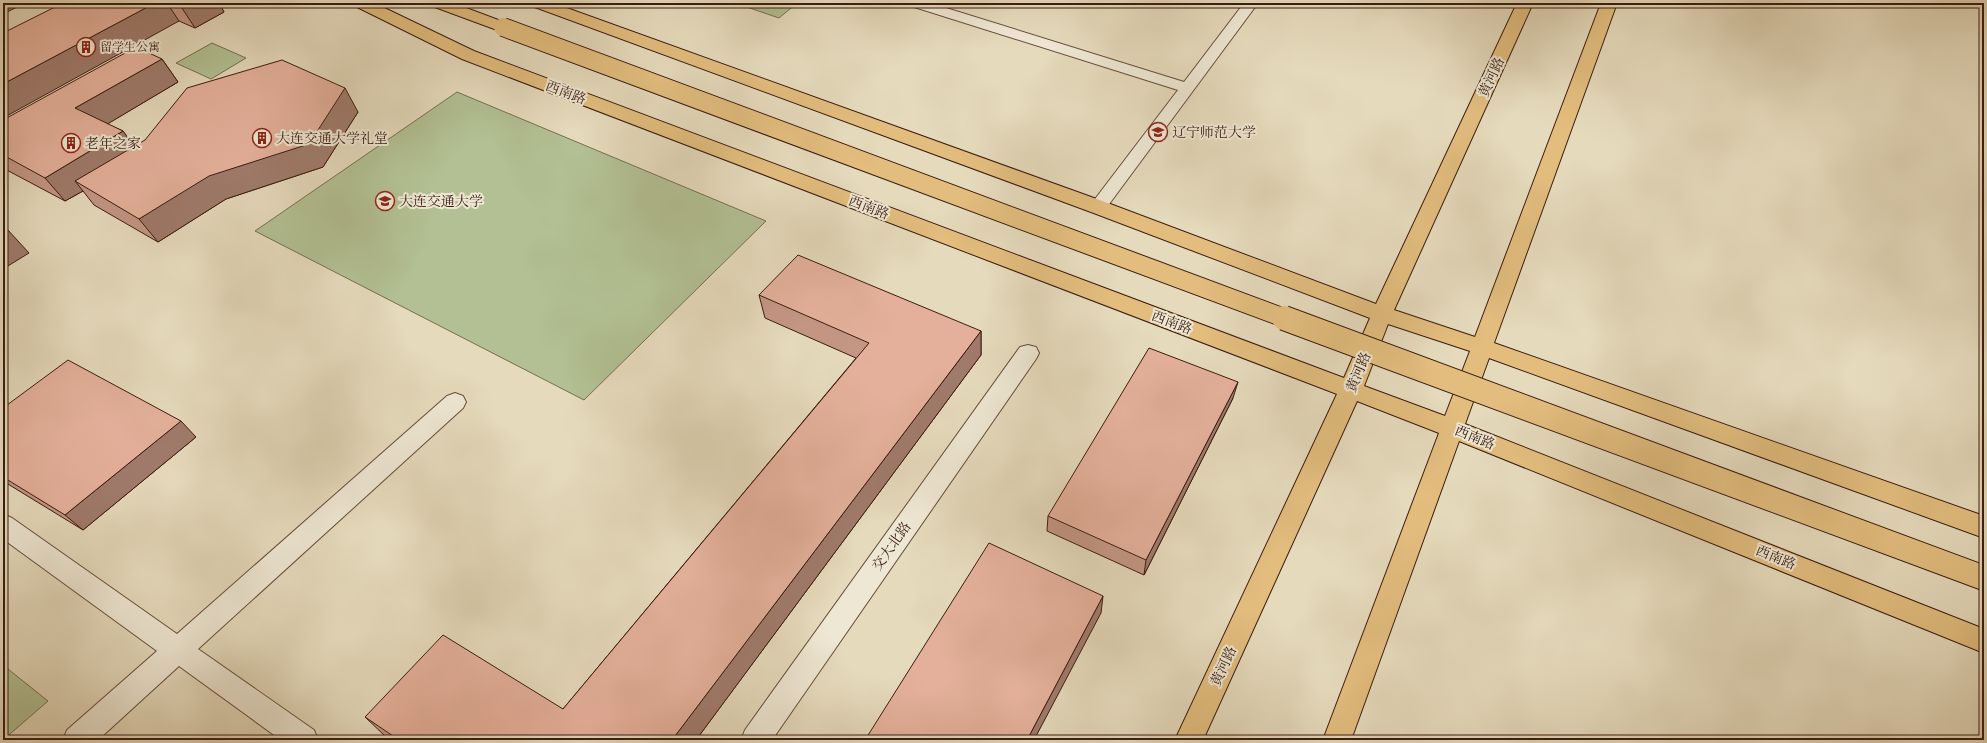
<svg xmlns="http://www.w3.org/2000/svg" width="1987" height="743" font-family="'EB Garamond','Noto Serif SC',serif">
  <style>
    .green { fill: #b2c093; stroke: #766e52 }
    .lines { fill: none; stroke-linecap: round; stroke-linejoin: round }
    .lane-casing { stroke: #664c3b; stroke-width: 2 }
    .street-casing { stroke: #664c3b; stroke-width: 2 }
    .primary-casing { stroke: #3b1c10; stroke-width: 2 }
    .lane { fill: #eee7d3; fill-rule: evenodd }
    .street { fill: #eee7d3; fill-rule: evenodd }
    .primary { fill: #e2bd7e; fill-rule: evenodd }
    .primary-bridge-far1-casing { stroke: #3b1c10; stroke-width: 20; stroke-linecap: butt }
    .primary-bridge-casing { stroke: #3b1c10; stroke-width: 26; stroke-linecap: butt }
    .primary-bridge-far1 { stroke: #e2bd7e; stroke-width: 18 }
    .primary-bridge { stroke: #e2bd7e; stroke-width: 24 }
    .wall { fill: #c49785; stroke: #3b1c10 }
    .shaded-wall { fill: #a07b6c; stroke: #3b1c10 }
    .building { fill: #e4b09b; stroke: #3b1c10 }
    .labels { text-anchor: middle; dominant-baseline: central; stroke-width: 4; stroke-linejoin: round; paint-order: stroke }
    .far-poi-label { font-size: 12px; fill: #3b1c10; stroke: #eee7d3; text-anchor: start }
    .street-label { font-size: 14px; fill: #3b1c10; stroke: #eee7d3 }
    .poi-label { font-size: 14px; fill: #3b1c10; stroke: #eee7d3; text-anchor: start }
  </style>
  <rect width="100%" height="100%" fill="#e5dabc"/>
  <filter id="stains"><feTurbulence type="fractalNoise" baseFrequency=".005" numOctaves="4"/><feColorMatrix values="0 0 0 0 .2 0 0 0 0 .09 0 0 0 0 .02 0 0 0 .5 -.17"/></filter>
  <radialGradient id="worn" r=".72"><stop offset=".6" stop-color="#630" stop-opacity="0"/><stop offset="1" stop-color="#630" stop-opacity=".3"/></radialGradient>
  <!-- green -->
  <path class="green" d="M 735,3 L 797,3 L 779,18 Z
    M 212,43 L 246,58 L 211,79 L 176,63 Z
    M 457,92 L 766,221 L 584,400 L 255,231 Z
    M 3,665 L 48,701 L 3,740 Z"/>
  <g class="lines">
    <!-- lane casing -->
    <g class="lane-casing">
      <path id="lane" d="M 909,3 L 930,3 L 1184,82 L 1244,3 L 1258,3 L 1104,211 L 1098,213 L 1092,211 L 1090,207 L 1092,203 L 1178,90 L 911,6 Z"/>
    </g>
    <!-- street casing -->
    <g class="street-casing">
      <path id="street" d="M 1028,345 L 1036,347 L 1039,353 L 1036,359 L 772,740 L 741,740 L 745,730 L 1020,347 Z
        M 455,393 L 463,396 L 466,402 L 463,408 L 198,649 L 314,730 L 318,740 L 281,740 L 179,666 L 98,740 L 63,740 L 67,730 L 157,651 L 3,539 L 3,514 L 12,518 L 177,634 L 447,396 Z"/>
    </g>
    <!-- primary casing -->
    <g class="primary-casing">
      <path id="primary" d="M 353,3 L 374,3 L 474,51 L 1344,378 L 1370,318 L 1091,212 L 532,6 L 530,3 L 553,3 L 1105,202 L 1376,304 L 1517,3 L 1533,3 L 1394,310 L 1475,337 L 1601,3 L 1617,3 L 1494,343 L 1984,516 L 1984,538 L 1489,358 L 1465,424 L 1984,629 L 1984,653 L 1459,441 L 1351,740 L 1323,740 L 1439,433 L 1357,401 L 1203,740 L 1175,740 L 1337,394 L 462,59 L 355,6 ZM 1388,324 L 1470,351 L 1445,416 L 1364,386 Z
        M 430,3 L 453,3 L 509,24 L 511,27 L 509,30 L 503,32 L 497,30 L 432,6 Z"/>
    </g>
    <!-- lane -->
    <use href="#lane" class="lane"/>
    <!-- street -->
    <use href="#street" class="street"/>
    <!-- primary -->
    <use href="#primary" class="primary"/>
    <!-- primary-bridge-far1 casing -->
    <g class="primary-bridge-far1-casing">
      <path id="primary-bridge-far1" d="M 503,27 L 1287,319"/>
    </g>
    <!-- primary-bridge casing -->
    <g class="primary-bridge-casing">
      <path id="primary-bridge" d="M 1284,318 L 1984,578"/>
    </g>
    <!-- primary-bridge-far1 -->
    <use href="#primary-bridge-far1" class="primary-bridge-far1"/>
    <!-- primary-bridge -->
    <use href="#primary-bridge" class="primary-bridge"/>
  </g>
  <!-- wall -->
  <path class="wall" d="M 63,3 L 219,3 L 224,12 L 195,28 L 179,21 Z
    M 162,59 L 178,82 L 107,124 L 123,131 L 134,147 L 358,112 L 323,167 L 226,199 L 158,242 L 94,205 L 83,191 L 65,201 L 3,168 L 3,120 Z
    M 759,295 L 981,331 L 981,355 L 696,740 L 391,740 L 385,736 L 365,717 L 563,709 L 856,358 L 765,318 Z
    M 1233,398 L 1144,575 L 1047,531 L 1048,516 Z
    M 3,408 L 196,437 L 83,530 L 3,481 Z"/>
  <!-- shaded-wall -->
  <path class="shaded-wall" d="M 3,3 L 25,3 L 3,14 Z
    M 155,3 L 167,3 L 179,21 L 3,118 L 3,84 Z
    M 183,3 L 219,3 L 224,12 L 195,28 L 180,5 Z
    M 162,59 L 178,82 L 94,132 L 75,108 Z
    M 345,88 L 358,112 L 323,167 L 226,199 L 158,242 L 139,219 Z
    M 123,131 L 141,155 L 75,181 L 83,191 L 65,201 L 45,178 Z
    M 7,229 L 29,253 L 3,269 L 3,232 Z
    M 981,331 L 981,355 L 696,740 L 672,740 Z
    M 1238,382 L 1233,398 L 1144,575 L 1146,560 Z
    M 181,421 L 196,437 L 83,530 L 65,515 Z
    M 1103,596 L 1101,613 L 1034,740 L 1027,740 Z"/>
  <!-- building -->
  <path class="building" d="M 63,3 L 155,3 L 3,84 L 3,33 Z
    M 176,3 L 183,3 L 180,5 Z
    M 136,47 L 162,59 L 75,108 L 123,131 L 45,178 L 3,155 L 3,120 Z
    M 282,60 L 345,88 L 309,144 L 209,176 L 139,219 L 75,181 L 145,140 L 187,88 Z
    M 3,227 L 7,229 L 3,232 Z
    M 798,255 L 981,331 L 672,740 L 399,740 L 365,717 L 443,635 L 563,709 L 869,343 L 759,295 Z
    M 1149,348 L 1238,382 L 1146,560 L 1048,516 Z
    M 68,360 L 181,421 L 65,515 L 3,477 L 3,408 Z
    M 989,543 L 1103,596 L 1027,740 L 865,740 Z"/>
  <!-- icons -->
  <defs>
    <g id="building-ring" transform="scale(1)"><circle r="9.5" fill="#eee7d3" stroke="#8f2418" stroke-width="1.5"/><path d="M-4-6H4V6H1V3H-1V6H-4ZM-2.5-4.3h1.7v1.8h-1.7ZM.8-4.3h1.7v1.8H.8ZM-2.5-1h1.7V.8h-1.7ZM.8-1h1.7V.8H.8Z" fill="#8f2418"/></g>
    <g id="university-ring" transform="scale(1)"><circle r="9.5" fill="#eee7d3" stroke="#8f2418" stroke-width="1.5"/><path d="M0-5L7-2L0 1L-7-2ZM-4 1L0 2.5L4 1V4Q0 6-4 4Z" fill="#8f2418"/></g>
  </defs>
  <g fill-rule="evenodd">
    <use href="#building-ring" x="86" y="47"/>
    <use href="#university-ring" x="1158" y="132"/>
    <use href="#building-ring" x="262" y="138"/>
    <use href="#building-ring" x="71" y="143"/>
    <use href="#university-ring" x="385" y="201"/>
  </g>
  <g class="labels">
    <!-- far-poi labels -->
    <g class="far-poi-label">
      <text x="100" y="47">留学生公寓</text>
    </g>
    <!-- street labels -->
    <g class="street-label">
      <text transform="translate(1491 77) rotate(-65)">黄河路</text>
      <text transform="translate(566 92) rotate(21)">西南路</text>
      <text transform="translate(869 207) rotate(21)">西南路</text>
      <text transform="translate(1172 322) rotate(21)">西南路</text>
      <text transform="translate(1358 372) rotate(-67)">黄河路</text>
      <text transform="translate(1475 437) rotate(22)">西南路</text>
      <text transform="translate(891 546) rotate(-55)">交大北路</text>
      <text transform="translate(1776 557) rotate(22)">西南路</text>
      <text transform="translate(1223 666) rotate(-65)">黄河路</text>
    </g>
    <!-- poi labels -->
    <g class="poi-label">
      <text x="1172" y="132">辽宁师范大学</text>
      <text x="276" y="138">大连交通大学礼堂</text>
      <text x="85" y="143">老年之家</text>
      <text x="399" y="201">大连交通大学</text>
    </g>
  </g>
  <!-- margin -->
  <rect width="1987" height="743" fill="none" stroke="#e5dabc" stroke-width="16"/>
  <rect x="4" y="4" width="1979" height="735" fill="none" stroke="#3b1c10" stroke-width="2"/>
  <rect x="8" y="8" width="1971" height="727" fill="none" stroke="#3b1c10"/>
  <rect width="100%" height="100%" filter="url(#stains)"/>
  <rect width="100%" height="100%" fill="url(#worn)"/>
</svg>
